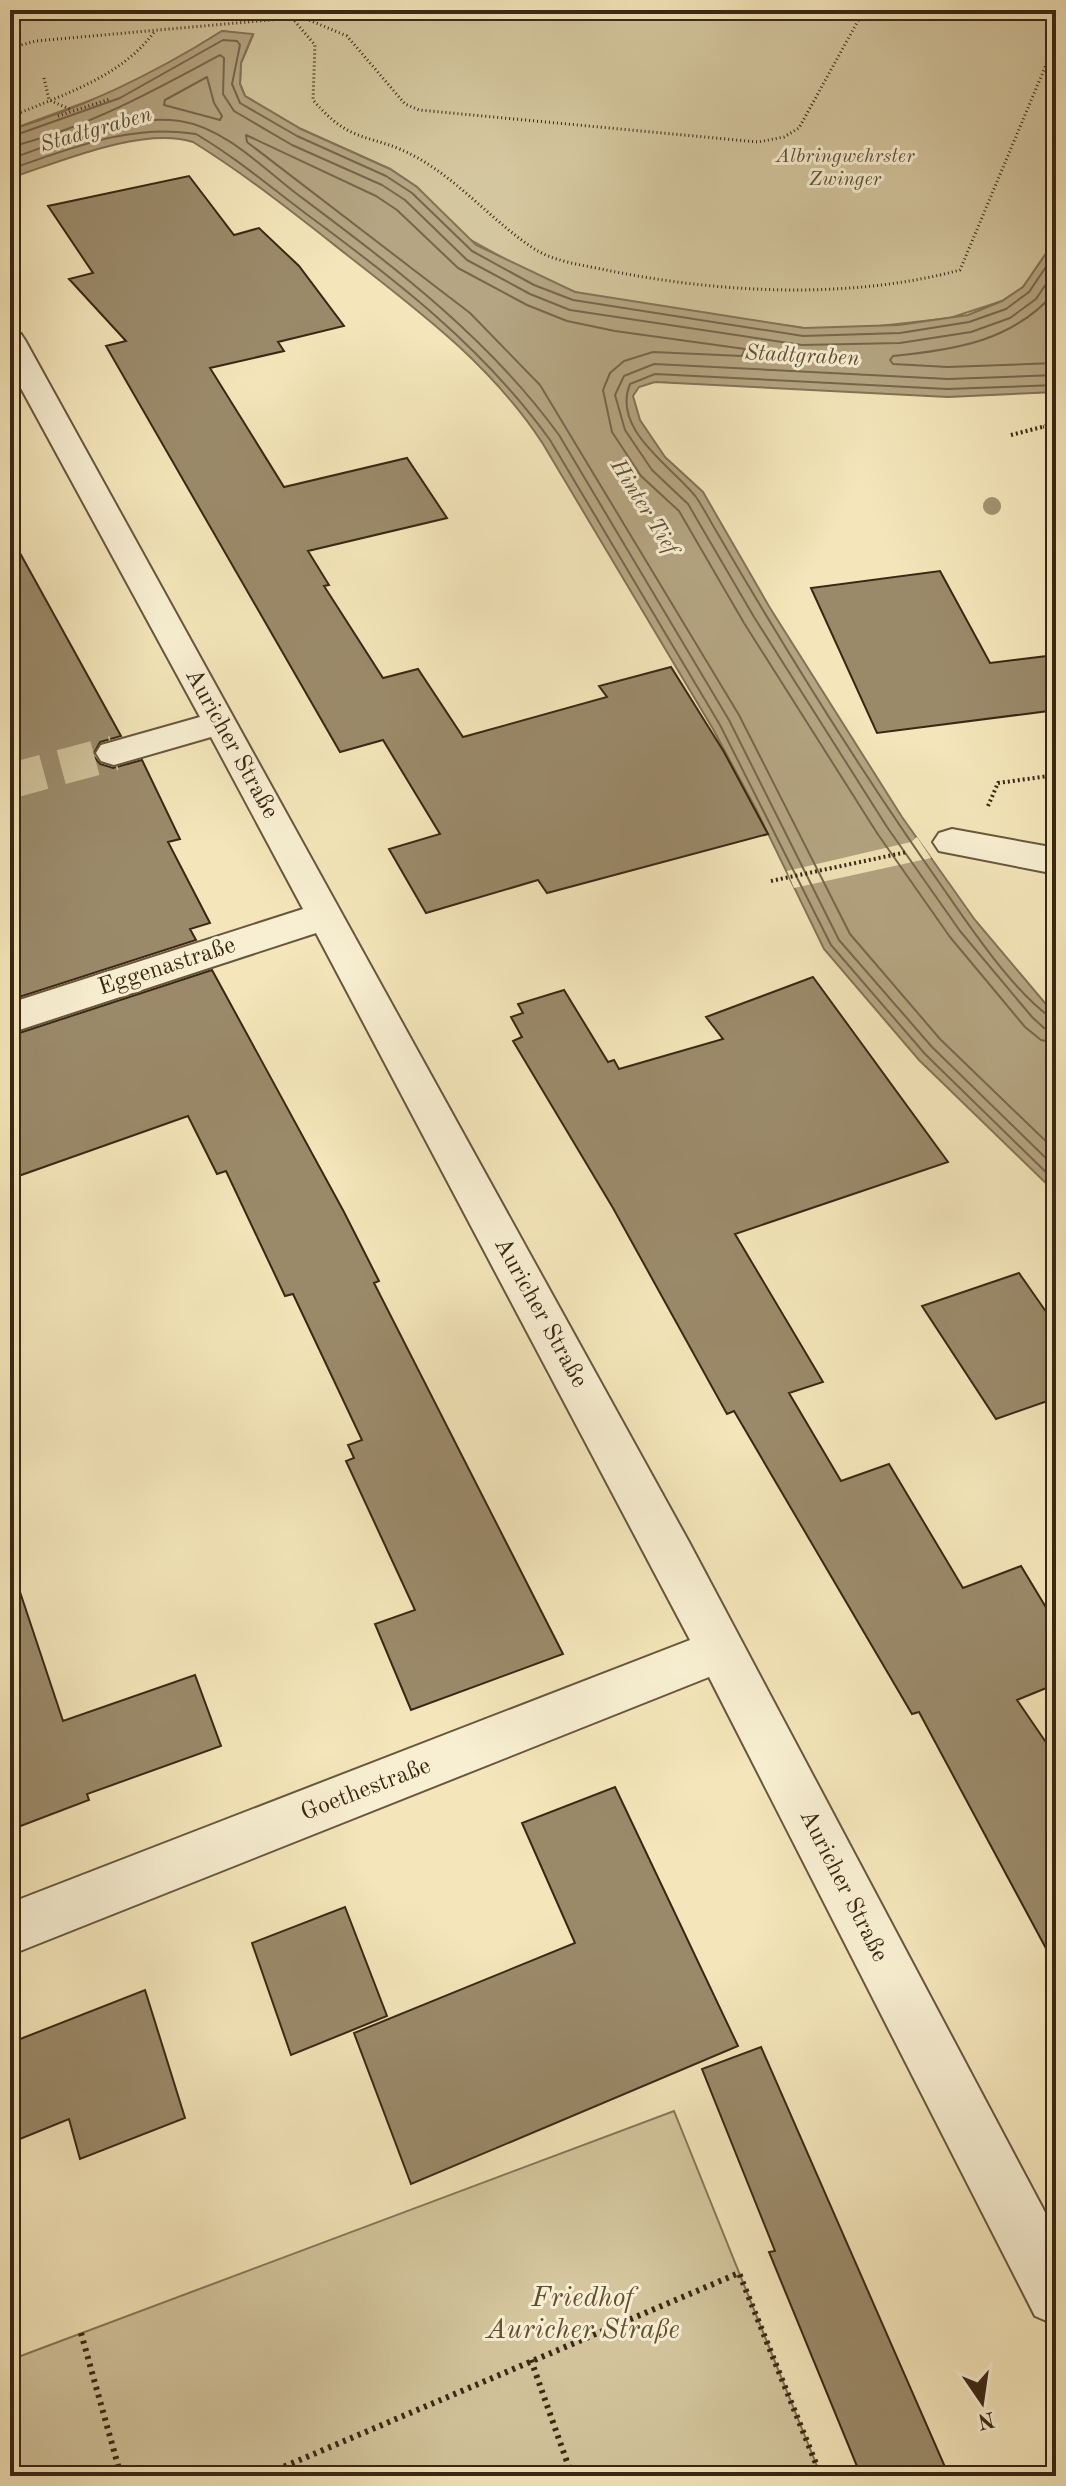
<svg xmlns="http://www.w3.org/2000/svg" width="1066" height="2486" font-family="'Old Standard TT',serif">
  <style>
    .green { fill: #d4c69e; stroke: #877659; stroke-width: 2 }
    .water { fill: #b5a582; stroke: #847356; stroke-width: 2 }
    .pier { fill: #f4e6ba }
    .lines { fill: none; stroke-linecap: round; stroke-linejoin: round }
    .shore { stroke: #78664b; stroke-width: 2 }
    .building { fill: #9b8a6a; stroke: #3a2714; stroke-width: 2 }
    .minor-tunnel { stroke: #cfc099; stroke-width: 35; stroke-dasharray: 35 18; stroke-linecap: butt }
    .minor-casing { stroke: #68573e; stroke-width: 4 }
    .path-far2 { stroke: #3a2714; stroke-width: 3; stroke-dasharray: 1 3; stroke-linecap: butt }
    .path-far1 { stroke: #3a2714; stroke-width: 4; stroke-dasharray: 2 3; stroke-linecap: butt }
    .path { stroke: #3a2714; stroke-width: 6; stroke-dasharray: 3 5; stroke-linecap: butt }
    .minor { fill: #f8efd2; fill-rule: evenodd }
    .tree { fill: #a39371 }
    .labels { text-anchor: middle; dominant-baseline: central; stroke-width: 6; stroke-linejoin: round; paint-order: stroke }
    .far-park-label { font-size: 20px; font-style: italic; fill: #604f36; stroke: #f8efd2 }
    .far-water-label { font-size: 22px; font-style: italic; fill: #5f4d35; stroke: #f8efd2 }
    .street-label { font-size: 24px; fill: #3a2714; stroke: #f8efd2 }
    .near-park-label { font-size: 28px; font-style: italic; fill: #604f36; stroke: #f8efd2 }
  </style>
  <rect width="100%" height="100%" fill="#f4e6ba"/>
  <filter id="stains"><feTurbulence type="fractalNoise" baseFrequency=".0025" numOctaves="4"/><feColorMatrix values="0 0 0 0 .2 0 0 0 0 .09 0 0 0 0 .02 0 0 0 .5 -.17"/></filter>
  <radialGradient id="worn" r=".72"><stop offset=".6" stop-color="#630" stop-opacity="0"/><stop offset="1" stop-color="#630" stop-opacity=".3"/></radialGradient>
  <!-- green -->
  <path class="green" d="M 10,10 L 1056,10 L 1056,239 L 1023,287 L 1002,301 L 950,318 L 853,329 L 804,328 L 621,302 L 575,292 L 538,277 L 465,237 L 417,187 L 390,169 L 301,129 L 245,96 L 240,84 L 241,63 L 253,35 L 222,31 L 172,62 L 116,91 L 10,130 Z
    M 674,2111 L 821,2476 L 10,2476 L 10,2360 Z"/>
  <!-- water -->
  <path class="water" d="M 222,31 L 253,34 L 241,63 L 240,84 L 245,96 L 301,129 L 390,169 L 417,187 L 476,245 L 575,292 L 804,328 L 899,325 L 968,315 L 1002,301 L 1023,287 L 1056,239 L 1056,392 L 948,397 L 655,382 L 639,387 L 633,396 L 640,420 L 665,457 L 703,492 L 770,608 L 902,817 L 975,920 L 1056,1016 L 1056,1193 L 919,1060 L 824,949 L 757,811 L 713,729 L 543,444 C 493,367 423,314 351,258 C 300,218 248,176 193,142 C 142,126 60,162 10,178 L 10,130 C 86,107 155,73 222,31 Z"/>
  <!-- pier -->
  <path class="pier" d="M 917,837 L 931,858 L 794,888 L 787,871 L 911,842 Z"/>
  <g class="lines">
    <!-- shore -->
    <path class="shore" d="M 207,77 L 214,103 L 222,116 L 220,120 L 164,105 L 165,100 Z
      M 10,137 L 120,98 L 223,40 L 237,41 L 240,45 L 232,84 L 240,103 L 297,136 L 386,176 L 412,193 L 472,251 L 534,285 L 573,300 L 803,336 L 900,333 L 969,322 L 1006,309 L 1029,292 L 1056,252
      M 10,147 C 86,128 152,92 220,55 L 224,58 L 223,94 L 234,111 L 292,145 L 382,185 L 405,200 L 467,260 L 530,294 L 570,310 L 802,345 L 900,343 L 971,332 L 1010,318 L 1036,299 L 1056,269
      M 10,159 C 62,141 124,113 180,121 C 225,128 263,168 297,194 C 394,267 487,336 559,435 L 729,720 L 839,940 L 932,1047 L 1056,1168
      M 10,169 C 70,149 131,123 196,134 C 235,157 269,186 305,213 C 396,280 483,347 550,440 L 720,725 L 831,945 L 925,1054 L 1056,1182
      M 1056,291 C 1014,341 955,350 893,356 L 890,360 L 893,364 L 948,367 L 1056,363
      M 1056,375 L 948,379 L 654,364 L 624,376 L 615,395 L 625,430 L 652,470 L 688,504 L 754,617 L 887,827 L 960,931 L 1032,1017 L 1044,1028 L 1056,1031
      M 1056,385 L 947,389 L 655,374 L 630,384 C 611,430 673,467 696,497 C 703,507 709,519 715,529 C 786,651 861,772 943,888 C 970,927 1016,996 1056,1021
      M 1056,1043 L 1041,1040 L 1025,1027 L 950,937 L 877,833 L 744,623 L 679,511 L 641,476 L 612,432 L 603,390 L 610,373 L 624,361 L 653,352 L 742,356 L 745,349 L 615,331 L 567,321 L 527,305 L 458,268 L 397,210 L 376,196 L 246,135 L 247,142 L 470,313 L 540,385 L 739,715 L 850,934 L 940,1039 L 1056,1151"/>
  </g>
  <!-- building -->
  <path class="building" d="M 189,176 L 234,235 L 259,228 L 299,266 L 344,326 L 278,342 L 284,351 L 210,368 L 284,487 L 407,458 L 447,518 L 308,551 L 329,585 L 324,586 L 383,678 L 418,669 L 463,737 L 607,697 L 599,686 L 671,667 L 724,752 L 768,834 L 547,893 L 538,880 L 426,913 L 389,849 L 440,834 L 383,740 L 340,752 L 106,346 L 126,341 L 69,279 L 93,273 L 48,206 Z
    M 10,535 L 121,736 L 100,742 L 93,755 L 100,764 L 113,768 L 142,760 L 180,839 L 168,842 L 210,923 L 190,929 L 196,940 L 10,1000 Z
    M 940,571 L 990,663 L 1056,655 L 1056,710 L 877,733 L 811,588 Z
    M 212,970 L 344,1212 L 379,1281 L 374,1283 L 563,1654 L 411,1710 L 375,1624 L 415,1610 L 346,1461 L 354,1458 L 348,1445 L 362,1440 L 293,1294 L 285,1296 L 226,1171 L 217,1174 L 188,1116 L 10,1179 L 10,1036 Z
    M 813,977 L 948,1162 L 735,1234 L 823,1382 L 789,1393 L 841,1481 L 889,1464 L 963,1588 L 1021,1566 L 1056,1624 L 1056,1684 L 1017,1700 L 1056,1757 L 1056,1967 L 919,1712 L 912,1714 L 734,1411 L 727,1414 L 613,1208 L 513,1041 L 522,1037 L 511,1017 L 523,1013 L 518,1004 L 564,990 L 608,1062 L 614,1060 L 619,1069 L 723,1039 L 706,1017 Z
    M 1019,1273 L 1056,1326 L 1056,1398 L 996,1419 L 922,1306 Z
    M 19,1589 L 63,1721 L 195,1675 L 221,1746 L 87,1794 L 89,1800 L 10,1830 L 10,1591 Z
    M 615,1787 L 738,2046 L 411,2184 L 354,2033 L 575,1943 L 522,1823 Z
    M 345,1907 L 387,2016 L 291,2055 L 252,1943 Z
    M 145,1990 L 185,2118 L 80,2159 L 69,2119 L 10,2143 L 10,2043 Z
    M 761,2047 L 949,2476 L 861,2476 L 769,2252 L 775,2251 L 702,2069 Z"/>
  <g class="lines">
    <!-- minor-tunnel -->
    <path class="minor-tunnel" d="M 10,781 L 114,753"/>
    <!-- minor casing -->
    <g class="minor-casing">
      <path id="minor" d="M 10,331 L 21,334 L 25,340 L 689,1542 L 1056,2233 L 1056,2325 L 1035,2316 L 709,1677 L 10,1955 L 10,1903 L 690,1640 L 316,933 L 10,1033 L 10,1003 L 303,909 L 211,737 L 114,765 L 101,761 L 96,753 L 101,745 L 200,717 L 10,368 Z
        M 952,829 L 1056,848 L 1056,874 L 939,851 L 933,842 L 939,833 Z"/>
    </g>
    <!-- path-far2 -->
    <path class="path-far2" d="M 1032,10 L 1056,20
      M 302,17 L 347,36 L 405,104 L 419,110 L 758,142 L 784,137 L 799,128 L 864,10
      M 292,18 L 315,45 L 313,100 C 353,147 371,132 416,157 C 460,181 494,223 536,250 C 556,262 583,265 606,270 C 718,293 849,300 960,270 L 1056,41
      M 10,48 L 36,41 L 292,18 L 320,10
      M 44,78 L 49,100 L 72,110
      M 58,116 L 110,99
      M 10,117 C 61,95 121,78 155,31
      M 1043,427 L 1056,423"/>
    <!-- path-far1 -->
    <path class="path-far1" d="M 1011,435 L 1050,425
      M 988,806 L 998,783 L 1056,775
      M 771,881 L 907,852"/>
    <!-- path -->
    <path class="path" d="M 81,2333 L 121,2476
      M 531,2360 L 572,2476
      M 262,2476 L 739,2273 L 821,2476"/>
    <!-- minor -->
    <use href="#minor" class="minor"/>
  </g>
  <!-- trees -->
  <circle class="tree" cx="992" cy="506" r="9"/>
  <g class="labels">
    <!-- far-park labels -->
    <g class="far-park-label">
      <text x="845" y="157">Albringwehrster<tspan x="845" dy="23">Zwinger</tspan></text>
    </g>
    <!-- far-water labels -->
    <g class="far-water-label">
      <text transform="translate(96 130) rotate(-16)">Stadtgraben</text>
      <text transform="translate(802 356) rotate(3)">Stadtgraben</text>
      <text transform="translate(644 507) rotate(58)">Hinter Tief</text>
    </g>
    <!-- street labels -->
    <g class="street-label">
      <text transform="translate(231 744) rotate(61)">Auricher Straße</text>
      <text transform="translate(167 967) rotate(-18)">Eggenastraße</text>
      <text transform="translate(540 1313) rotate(61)">Auricher Straße</text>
      <text transform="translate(366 1790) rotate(-21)">Goethestraße</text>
      <text transform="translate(843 1886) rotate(63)">Auricher Straße</text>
    </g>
    <!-- near-park labels -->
    <g class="near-park-label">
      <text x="583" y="2299">Friedhof<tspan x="583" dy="32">Auricher Straße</tspan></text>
    </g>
  </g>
  <!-- margin -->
  <rect width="1066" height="2486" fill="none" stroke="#f4e6ba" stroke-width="40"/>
  <rect x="12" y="12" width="1042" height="2462" fill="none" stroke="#3a2714" stroke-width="4"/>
  <rect x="20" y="20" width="1026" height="2446" fill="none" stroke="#3a2714" stroke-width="2"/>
  <!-- north arrow -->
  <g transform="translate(982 2402) rotate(167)" stroke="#f8efd2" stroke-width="6" paint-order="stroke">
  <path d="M0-6L14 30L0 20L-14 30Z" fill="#3a2714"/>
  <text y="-12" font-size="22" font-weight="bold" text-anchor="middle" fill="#3a2714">N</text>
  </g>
  <rect width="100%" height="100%" filter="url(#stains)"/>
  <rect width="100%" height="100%" fill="url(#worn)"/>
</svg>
